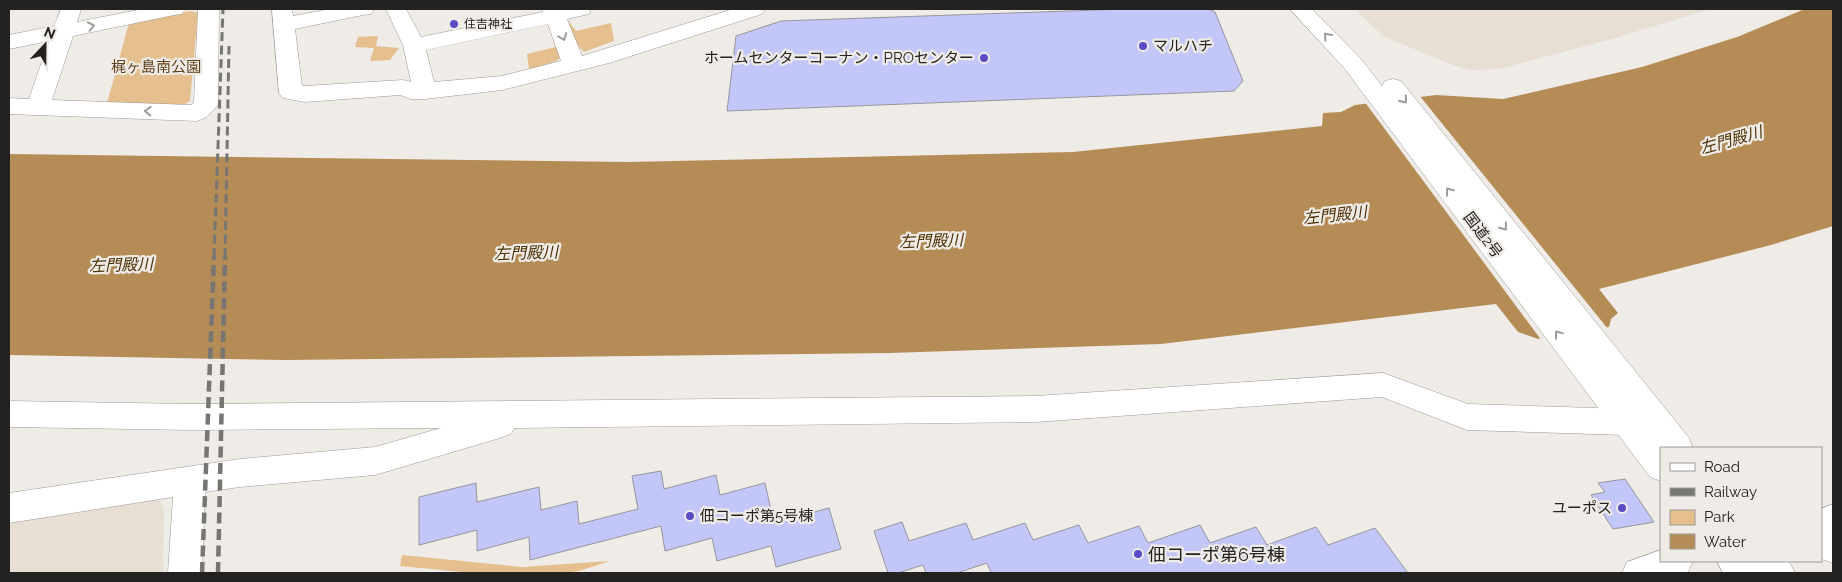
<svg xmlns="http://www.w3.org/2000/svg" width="1842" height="582" font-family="Raleway,'Noto Sans JP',sans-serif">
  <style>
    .built { fill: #e7ded4 }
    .green { fill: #e6bf8e }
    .water { fill: #b58c56 }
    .pier { fill: #efebe7 }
    .building { fill: #c3c6f8; stroke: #95969b }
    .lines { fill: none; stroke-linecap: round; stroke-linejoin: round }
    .minor-casing { stroke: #9c9995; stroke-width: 1 }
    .highway-casing { stroke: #9c9995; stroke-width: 1 }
    .minor { fill: #fff; fill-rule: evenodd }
    .highway { fill: #fff; fill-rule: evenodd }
    .rail-far1 { stroke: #787673; stroke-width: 3; stroke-dasharray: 9 4.5; stroke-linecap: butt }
    .rail { stroke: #787673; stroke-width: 4.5; stroke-dasharray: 11 5.5; stroke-linecap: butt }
    .oneway { stroke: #9c9c9b }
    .poi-dot { fill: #594cc4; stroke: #efebe7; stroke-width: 2 }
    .labels { text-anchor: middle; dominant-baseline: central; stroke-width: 4.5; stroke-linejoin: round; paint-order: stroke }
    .far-poi-label { font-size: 12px; fill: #232220; stroke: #efebe7; text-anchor: start }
    .poi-label { font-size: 15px; fill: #232220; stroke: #efebe7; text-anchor: start }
    .park-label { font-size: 15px; fill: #604218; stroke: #efebe7 }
    .street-label { font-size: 15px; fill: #232220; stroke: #efebe7 }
    .water-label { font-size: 16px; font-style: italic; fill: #4f3204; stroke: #efebe7 }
    .near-poi-label { font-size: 18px; fill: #232220; stroke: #efebe7; text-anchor: start }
  </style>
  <rect width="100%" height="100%" fill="#efebe7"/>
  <!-- built -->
  <path class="built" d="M 1355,9 L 1710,9 L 1612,39 L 1499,69 L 1470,70 L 1453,65 L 1383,36 Z
    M 156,489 L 164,511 L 163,573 L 9,573 L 9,511 Z"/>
  <!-- green -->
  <path class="green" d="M 190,11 L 198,13 L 190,101 L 183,105 L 107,103 L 129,23 Z
    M 567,19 L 576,31 L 611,23 L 614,41 L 584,52 L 569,36 L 563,20 Z
    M 378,36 L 376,46 L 399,48 L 390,60 L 370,61 L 374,48 L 355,47 L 358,37 Z
    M 560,46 L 564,55 L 556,61 L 529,70 L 527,54 Z
    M 402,555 L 522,567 L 610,561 L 579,571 L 565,573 L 472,573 L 400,566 Z"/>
  <!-- water -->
  <path class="water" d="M 1805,9 L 1833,9 L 1833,226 L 1771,245 L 1599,289 L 1618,313 L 1611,319 L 1609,327 L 1538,339 L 1518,332 L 1496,304 L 1161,344 L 890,353 L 286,360 L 9,355 L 9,154 L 629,162 L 1073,152 L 1322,126 L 1323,113 L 1341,112 L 1355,105 L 1436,95 L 1503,99 L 1642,67 L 1737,37 Z"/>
  <!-- pier -->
  <path class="pier" d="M 1419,95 L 1608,329 L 1542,341 L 1364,101 Z"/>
  <!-- building -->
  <path class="building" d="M 1125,9 L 1209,9 L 1215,12 L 1243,81 L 1234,91 L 727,111 L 736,36 L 781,21 Z
    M 661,471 L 664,489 L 716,475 L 720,495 L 765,483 L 774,523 L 829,508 L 841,549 L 776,567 L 771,546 L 717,561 L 712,538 L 665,551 L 661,526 L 530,560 L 529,537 L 477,551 L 477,530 L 419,545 L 419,497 L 476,483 L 477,502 L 539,487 L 541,510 L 577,501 L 579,524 L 638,509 L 632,476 Z
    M 1625,479 L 1654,522 L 1613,529 L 1591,495 L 1605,492 L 1598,483 Z
    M 902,522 L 909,541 L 966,523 L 973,540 L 1025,523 L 1033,540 L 1079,525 L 1088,543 L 1139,526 L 1148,543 L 1200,525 L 1210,543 L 1256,527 L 1267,545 L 1316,527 L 1328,545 L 1375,528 L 1408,573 L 991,573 L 987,563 L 957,573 L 926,573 L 923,565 L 898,573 L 888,573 L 874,531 Z"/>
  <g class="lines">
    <!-- minor casing -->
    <g class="minor-casing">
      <path id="minor" d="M 61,9 L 81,9 L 77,22 L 143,9 L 185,9 L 182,14 L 174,15 L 73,36 L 52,100 L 191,105 L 194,102 L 198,9 L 219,9 L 218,104 C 212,113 207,118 197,121 L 9,114 L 9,98 L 29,99 L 49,41 L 9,49 L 9,35 L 54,26 Z
        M 272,9 L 292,9 L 293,16 L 330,9 L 374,9 L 371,14 L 363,15 L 295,29 L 302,86 L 305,86 L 403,80 L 411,82 L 403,45 L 386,9 L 406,9 L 421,37 L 543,12 L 543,9 L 591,9 L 589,14 L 567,19 L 582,56 L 733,9 L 765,9 L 762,14 L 609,63 L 502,90 L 425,99 L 411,99 L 400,95 L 305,102 L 283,98 L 279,93 ZM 548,24 L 561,61 L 502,76 L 434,82 L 426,50 Z
        M 1383,373 L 1468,404 L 1625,409 L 1645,406 L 1656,410 L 1660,419 L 1656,428 L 1625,435 L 1467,430 L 1382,397 L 1036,422 L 514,428 L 511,434 L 500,438 L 375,475 L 240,487 L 205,492 L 202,573 L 168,573 L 173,497 L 9,523 L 9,493 L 240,459 L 375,447 L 441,428 L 192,430 L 9,427 L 9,401 L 192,404 L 1036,396 Z
        M 1833,504 L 1833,563 L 1821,559 L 1821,509 Z
        M 1661,550 L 1661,561 L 1693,561 L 1688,572 L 1622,573 L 1627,562 Z"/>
    </g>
    <!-- highway casing -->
    <g class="highway-casing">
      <path id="highway" d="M 1290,9 L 1312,9 L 1361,59 L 1382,86 L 1385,81 L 1393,79 L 1401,81 L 1689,438 L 1693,448 L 1661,448 L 1661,481 L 1650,477 L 1345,69 Z
        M 1717,561 L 1789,561 L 1795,573 L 1723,573 Z"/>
    </g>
    <!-- minor -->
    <use href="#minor" class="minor"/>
    <!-- highway -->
    <use href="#highway" class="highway"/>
    <!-- rail-far1 -->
    <path class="rail-far1" d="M 214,257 L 223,9
      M 225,257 L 229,46"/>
    <!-- rail -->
    <path class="rail" d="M 202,573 L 214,256
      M 218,573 L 225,256"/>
  </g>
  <!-- one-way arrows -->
  <defs><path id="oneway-chevron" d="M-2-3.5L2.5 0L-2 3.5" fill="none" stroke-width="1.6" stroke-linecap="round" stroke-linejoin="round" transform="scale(1.25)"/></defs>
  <g class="oneway">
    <use href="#oneway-chevron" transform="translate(91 26) rotate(-12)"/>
    <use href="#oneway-chevron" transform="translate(1327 36) rotate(-132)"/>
    <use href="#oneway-chevron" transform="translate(563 37) rotate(69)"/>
    <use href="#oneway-chevron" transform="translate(1404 100) rotate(52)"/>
    <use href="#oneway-chevron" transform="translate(148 111) rotate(-178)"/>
    <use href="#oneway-chevron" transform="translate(1449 191) rotate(-127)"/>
    <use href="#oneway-chevron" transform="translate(1504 227) rotate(52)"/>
    <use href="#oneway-chevron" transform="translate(1558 334) rotate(-127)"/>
  </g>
  <!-- markers -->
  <g class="poi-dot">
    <circle cx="454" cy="24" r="5"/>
    <circle cx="1143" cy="46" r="5"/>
    <circle cx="984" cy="58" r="5"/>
    <circle cx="1622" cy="508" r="5"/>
    <circle cx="690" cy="516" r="5"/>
    <circle cx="1138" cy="554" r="5"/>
  </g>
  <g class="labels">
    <!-- far-poi labels -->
    <g class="far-poi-label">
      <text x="464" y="24">住吉神社</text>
    </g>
    <!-- poi labels -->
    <g class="poi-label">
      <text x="1153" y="46">マルハチ</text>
      <text x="974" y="58" text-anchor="end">ホームセンターコーナン・PROセンター</text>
      <text x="1612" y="508" text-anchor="end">ユーポス</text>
      <text x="700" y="516">佃コーポ第5号棟</text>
    </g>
    <!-- park labels -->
    <g class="park-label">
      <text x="156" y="67">梶ヶ島南公園</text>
    </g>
    <!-- street labels -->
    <g class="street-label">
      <text transform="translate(1483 235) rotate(53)">国道2号</text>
    </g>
    <!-- water labels -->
    <g class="water-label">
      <text transform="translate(1731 140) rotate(-16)">左門殿川</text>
      <text transform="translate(1335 215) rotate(-6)">左門殿川</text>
      <text transform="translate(931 241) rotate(-2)">左門殿川</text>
      <text transform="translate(526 253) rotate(-2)">左門殿川</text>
      <text transform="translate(121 265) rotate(-2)">左門殿川</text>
    </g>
    <!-- near-poi labels -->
    <g class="near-poi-label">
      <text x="1148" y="554">佃コーポ第6号棟</text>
    </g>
  </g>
  <!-- border -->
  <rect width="1842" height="582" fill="none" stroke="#232220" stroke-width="20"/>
  <!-- legend -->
  <rect x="1660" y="447" width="162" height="115" fill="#efebe7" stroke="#9d9b97"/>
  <rect x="1670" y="463" width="25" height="8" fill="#ffffff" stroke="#9d9b97"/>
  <text x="1704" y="472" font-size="15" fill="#232220">Road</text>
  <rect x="1670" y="488" width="25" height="8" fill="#787673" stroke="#9d9b97"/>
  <text x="1704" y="497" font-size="15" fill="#232220">Railway</text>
  <rect x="1670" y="510" width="25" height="15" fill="#e6bf8e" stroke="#9d9b97"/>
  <text x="1704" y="522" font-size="15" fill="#232220">Park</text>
  <rect x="1670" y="534" width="25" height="15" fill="#b58c56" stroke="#9d9b97"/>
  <text x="1704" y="547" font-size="15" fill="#232220">Water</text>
  <!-- north arrow -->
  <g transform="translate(45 45) rotate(22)" stroke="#efebe7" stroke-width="4" paint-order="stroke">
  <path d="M0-4L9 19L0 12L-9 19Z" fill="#232220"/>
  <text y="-8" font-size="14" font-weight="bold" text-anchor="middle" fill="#232220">N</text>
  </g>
</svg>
